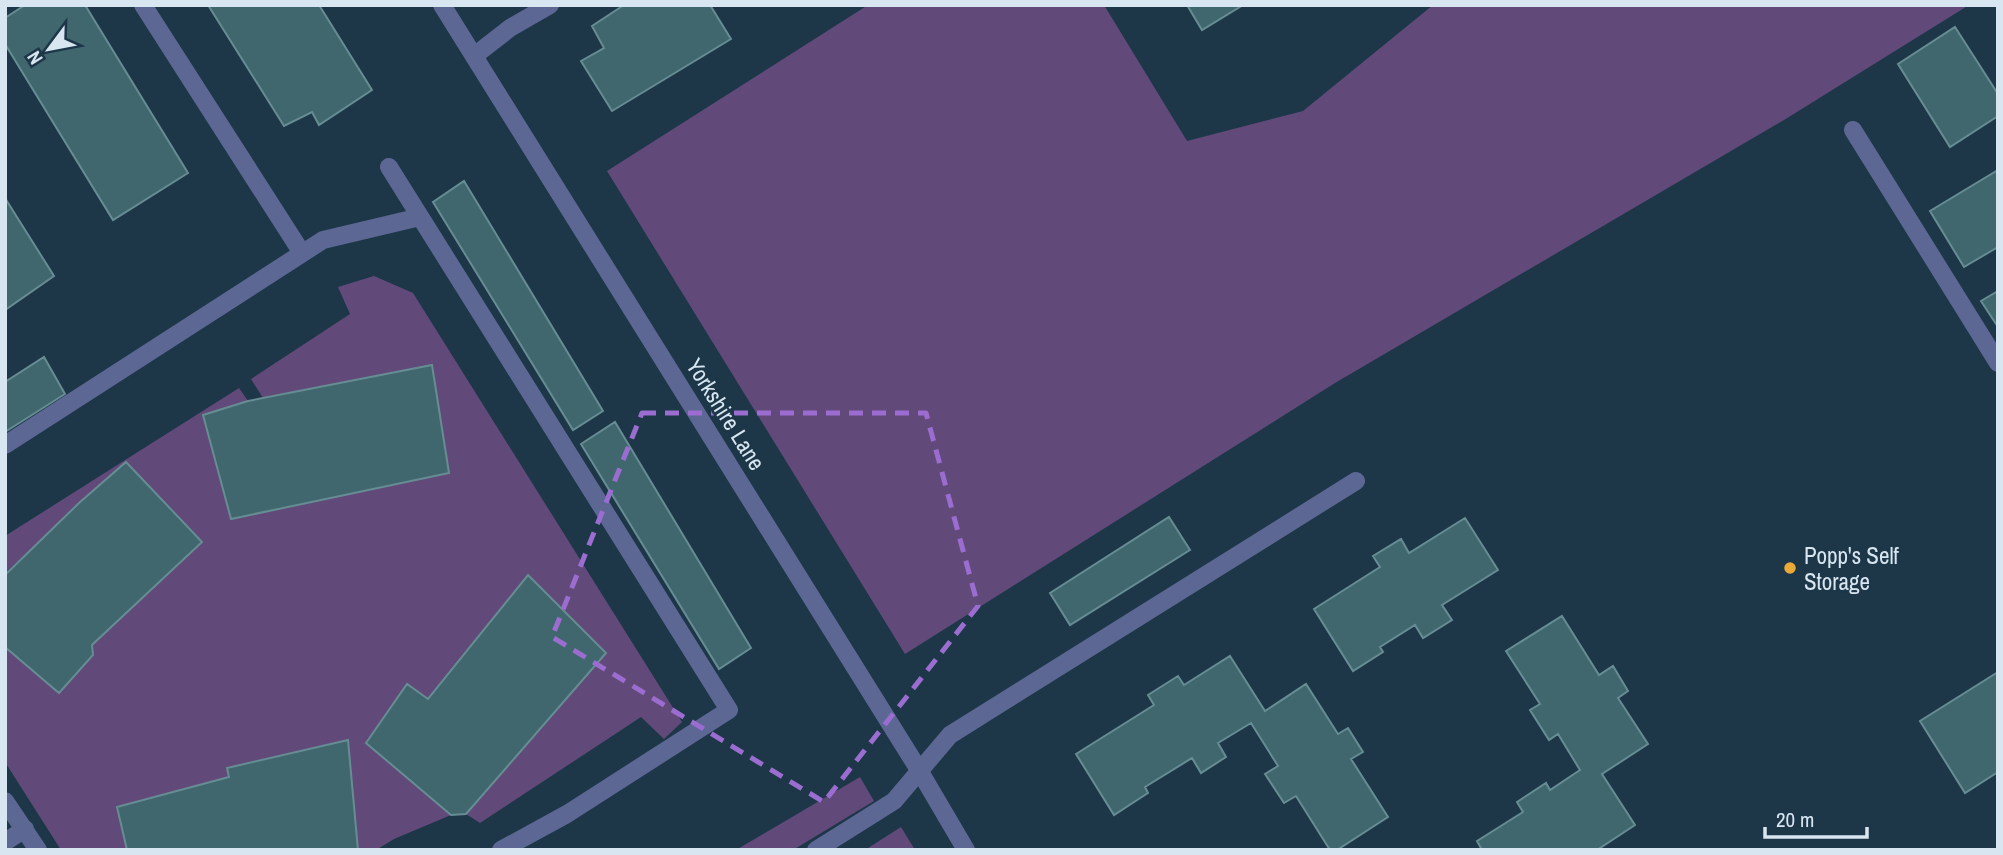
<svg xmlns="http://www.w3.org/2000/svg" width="2003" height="855" font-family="'Archivo Narrow',sans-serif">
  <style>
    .green { fill: #614a79 }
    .building { fill: #40676d; stroke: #668d93; stroke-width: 2 }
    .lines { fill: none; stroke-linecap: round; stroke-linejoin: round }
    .lane { stroke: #5c6794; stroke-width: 18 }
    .street { stroke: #5c6794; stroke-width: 18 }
    .marked { fill: none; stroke: #9b6dd0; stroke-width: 5; stroke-dasharray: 14 9; stroke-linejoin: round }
    .poi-dot { fill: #eaaa38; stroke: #1d3749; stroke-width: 2.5 }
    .labels { text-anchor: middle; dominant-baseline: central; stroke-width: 5; stroke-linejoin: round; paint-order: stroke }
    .street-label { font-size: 23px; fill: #d7e6f1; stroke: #1d3749 }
    .poi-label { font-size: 23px; fill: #d7e6f1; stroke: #1d3749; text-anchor: start }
  </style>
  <rect width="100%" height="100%" fill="#1d3749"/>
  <!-- green -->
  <path class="green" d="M 868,5 L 1104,5 L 1187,141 L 1303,111 L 1433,5 L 1969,5 L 1784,120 L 1335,383 L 905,654 L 607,171 Z
    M 374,276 L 413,293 L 682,722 L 664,739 L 641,717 L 480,823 L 466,814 L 428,699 L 367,743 L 451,815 L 394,839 L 376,850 L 358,850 L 348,741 L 227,768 L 229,777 L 118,807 L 127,850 L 61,850 L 5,762 L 5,647 L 58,692 L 92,645 L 201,541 L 126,462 L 5,573 L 5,536 L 239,388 L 317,500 L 448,473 L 432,365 L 263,398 L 251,379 L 350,314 L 338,287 Z
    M 860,777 L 874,801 L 793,850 L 736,850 Z
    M 901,827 L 915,850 L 865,850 Z"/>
  <!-- building -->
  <path class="building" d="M 25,5 L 85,5 L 188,173 L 113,220 L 5,44 L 5,18 Z
    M 208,5 L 319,5 L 372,90 L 319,125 L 312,112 L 284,126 Z
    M 624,5 L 710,5 L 731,39 L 612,111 L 581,61 L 604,48 L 592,26 Z
    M 1187,5 L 1243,5 L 1202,30 Z
    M 1955,27 L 1998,94 L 1998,116 L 1950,147 L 1898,64 Z
    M 1998,170 L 1998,247 L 1964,267 L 1930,211 Z
    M 464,181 L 603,411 L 573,430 L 433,202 Z
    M 5,198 L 54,276 L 5,310 Z
    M 1998,291 L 1998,327 L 1981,301 Z
    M 44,357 L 65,394 L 5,432 L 5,382 Z
    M 432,365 L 449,473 L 231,519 L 203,415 L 248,401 Z
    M 615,422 L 751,648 L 719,669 L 581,444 Z
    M 126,462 L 202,542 L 92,645 L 93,655 L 59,693 L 5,647 L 5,575 L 79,503 Z
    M 1169,517 L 1190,550 L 1070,625 L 1050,593 Z
    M 1465,518 L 1498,570 L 1442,605 L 1452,620 L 1423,638 L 1415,625 L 1380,647 L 1383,652 L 1353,671 L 1314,609 L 1380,567 L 1373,556 L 1401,539 L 1409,553 Z
    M 528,575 L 606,653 L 466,814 L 451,815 L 366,743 L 407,684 L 428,699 Z
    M 1562,616 L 1599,675 L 1613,666 L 1628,691 L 1618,698 L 1648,744 L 1602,774 L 1635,825 L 1597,850 L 1482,850 L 1477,841 L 1523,812 L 1517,802 L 1546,783 L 1550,790 L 1580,770 L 1558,734 L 1549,740 L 1530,710 L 1540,704 L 1506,651 Z
    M 1230,656 L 1265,711 L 1306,684 L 1338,734 L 1348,728 L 1363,752 L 1351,759 L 1388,817 L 1337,850 L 1330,850 L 1296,796 L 1284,803 L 1265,774 L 1278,766 L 1251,723 L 1218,743 L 1226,757 L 1201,773 L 1192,758 L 1145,787 L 1148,793 L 1114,815 L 1076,754 L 1154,705 L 1148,695 L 1178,676 L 1184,685 Z
    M 1998,672 L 1998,772 L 1965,793 L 1920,721 Z
    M 348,740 L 358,850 L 127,850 L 117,807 L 229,777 L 227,768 Z"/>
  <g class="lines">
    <!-- lane -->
    <path class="lane" d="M 143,5 L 302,253
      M 474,56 L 510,28 L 550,5
      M 1853,130 L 1998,363
      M 389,167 L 729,710 L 567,814 L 501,850
      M 5,445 L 323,240 L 420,217
      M 5,801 L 38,850
      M 5,842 L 25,829
      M 816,850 L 894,801 L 950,735 L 1356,481"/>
    <!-- street -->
    <path class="street" d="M 442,5 L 919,770 L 966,850"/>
  </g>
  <!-- marked area -->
  <path class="marked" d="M 642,413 L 926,413 L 978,606 L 824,802 L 552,637 Z"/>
  <!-- markers -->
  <circle class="poi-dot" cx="1790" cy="568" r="7"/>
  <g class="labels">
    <!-- street labels -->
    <g class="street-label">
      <text transform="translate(726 414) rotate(58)">Yorkshire Lane</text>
    </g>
    <!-- poi labels -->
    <g class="poi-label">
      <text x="1804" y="555">Popp's Self<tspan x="1804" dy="26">Storage</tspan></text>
    </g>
  </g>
  <!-- border -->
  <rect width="2003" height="855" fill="none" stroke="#d7e6f1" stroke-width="14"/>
  <!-- north arrow -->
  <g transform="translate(49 49) rotate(238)" stroke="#1d3749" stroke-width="5" paint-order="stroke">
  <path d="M0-5L12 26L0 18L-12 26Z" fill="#d7e6f1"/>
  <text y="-10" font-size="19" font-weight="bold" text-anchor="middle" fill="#d7e6f1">N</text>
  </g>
  <!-- scale -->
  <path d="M1765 827v10h102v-10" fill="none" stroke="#d7e6f1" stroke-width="3.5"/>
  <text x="1776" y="827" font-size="21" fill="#d7e6f1" stroke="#1d3749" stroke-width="5" paint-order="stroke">20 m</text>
</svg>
